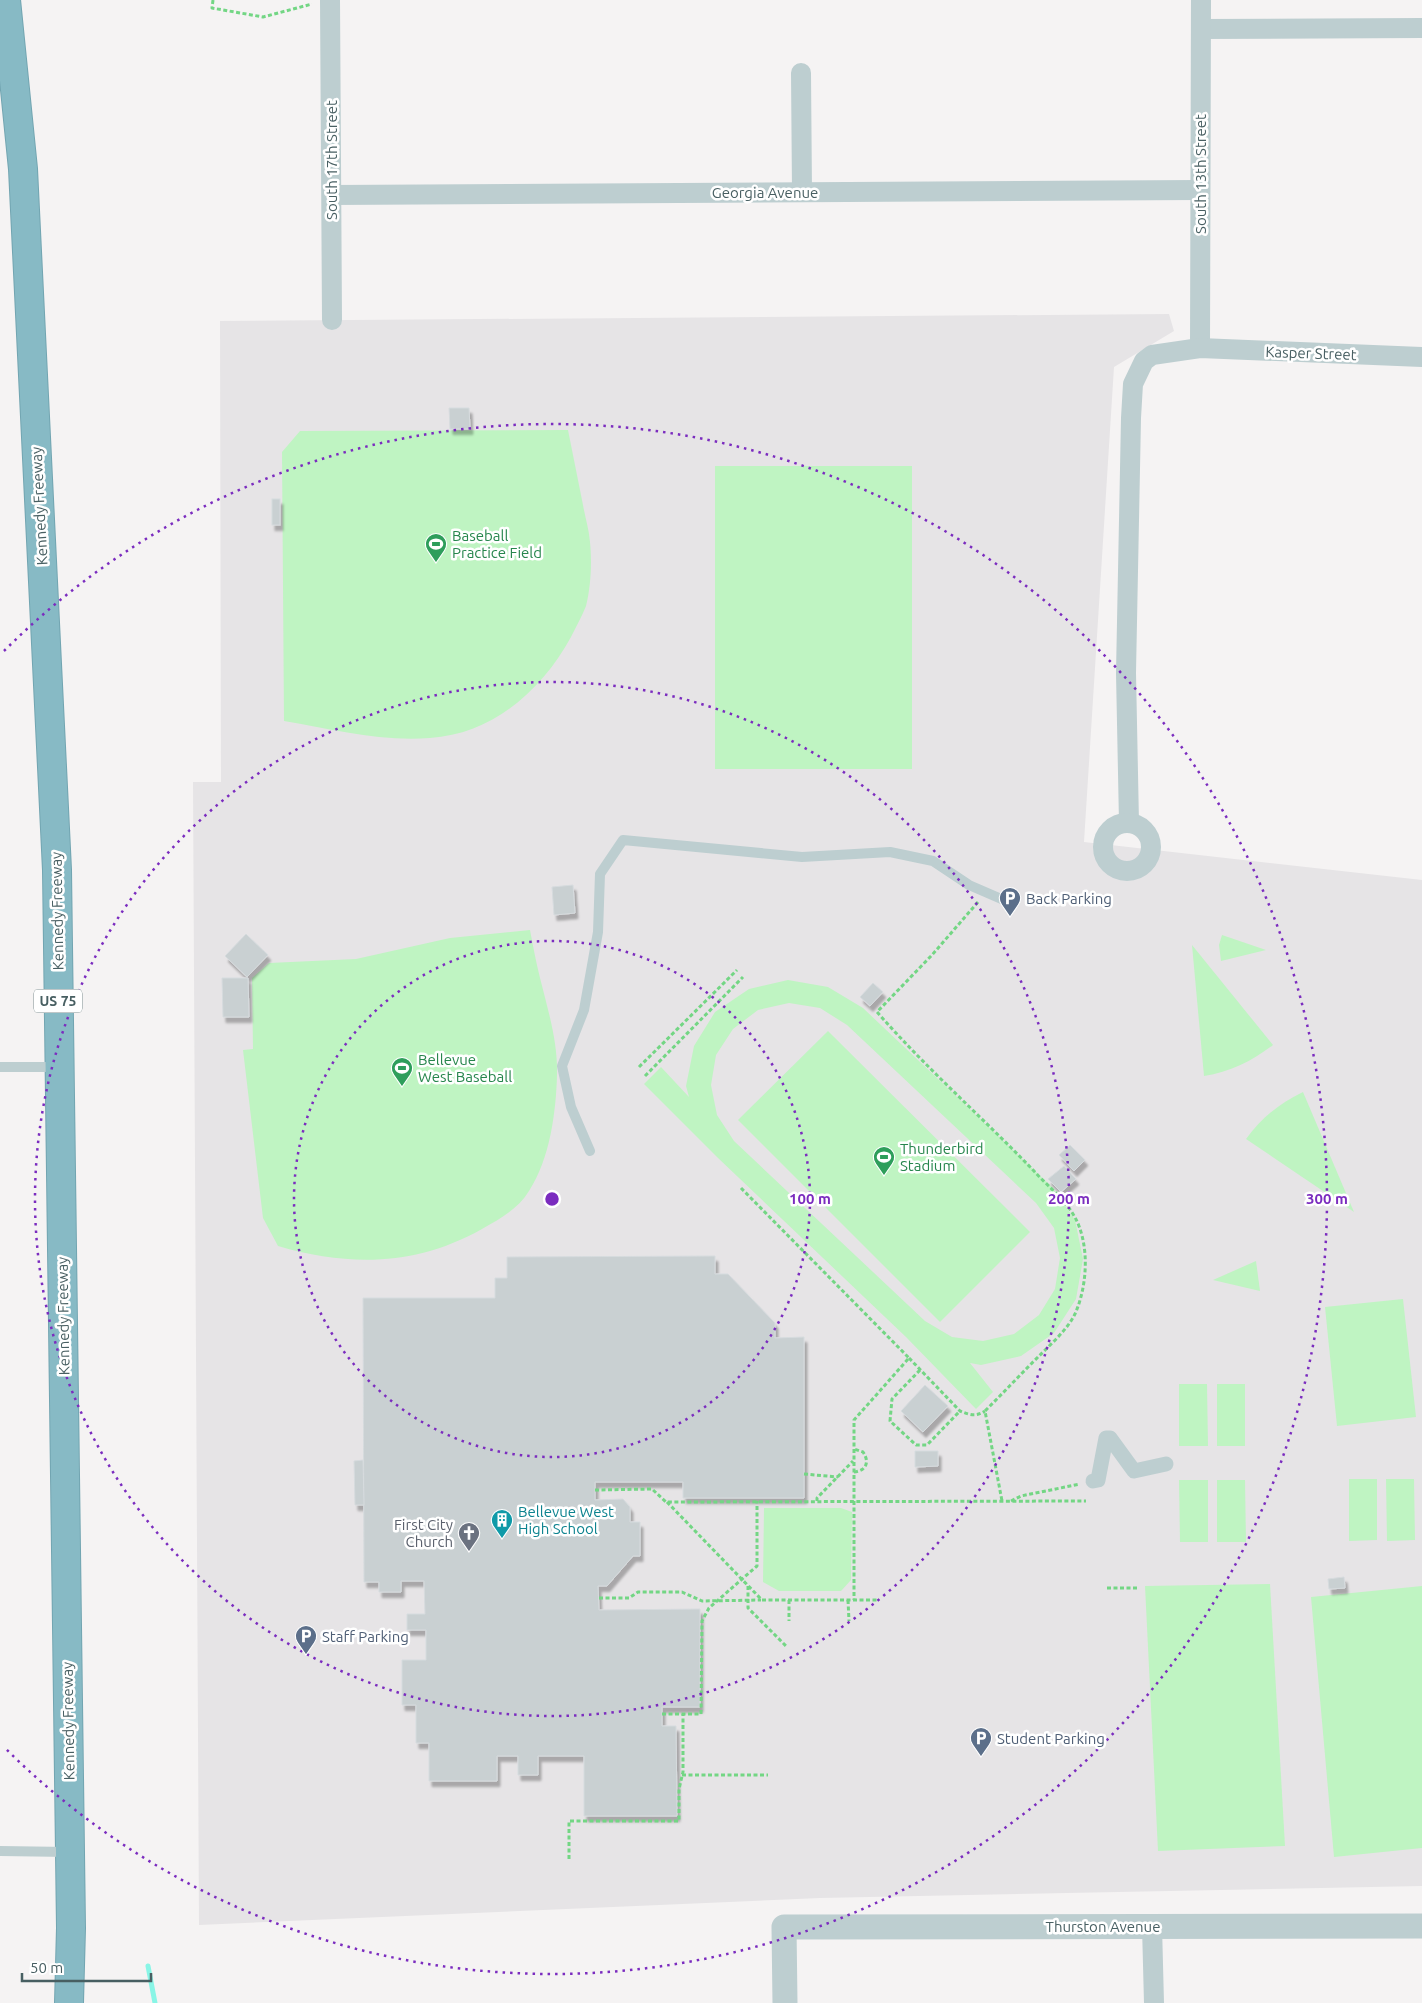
<svg xmlns="http://www.w3.org/2000/svg" width="1422" height="2003" font-family="Ubuntu,sans-serif">
	<style>
		.education { fill: #e6e4e6 }
		.green { fill: #bff4c2; fill-rule: evenodd }
		.lines { fill: none; stroke-linecap: round; stroke-linejoin: round }
		.stream { stroke: #89f5e6; stroke-width: 5 }
		.building { fill: #c9d0d2; stroke: #d6dbde; filter: url(#shadow) }
		.motorway-casing { stroke: #72a5b1; stroke-width: 30 }
		.path { stroke: #73d684; stroke-width: 3; stroke-dasharray: 4 2.5; stroke-linecap: butt }
		.service { stroke: #bdced0; stroke-width: 10 }
		.pedestrian { stroke: #bdced0; stroke-width: 15 }
		.minor { stroke: #bdced0; stroke-width: 20 }
		.tertiary { stroke: #bdced0; stroke-width: 25 }
		.motorway { stroke: #87bac5; stroke-width: 28 }
		.ring { fill: none; stroke: #7b2cbf; stroke-width: 2.5; stroke-dasharray: 2.5 5 }
		.labels { text-anchor: middle; dominant-baseline: central; stroke-width: 5; stroke-linejoin: round; paint-order: stroke }
		.shield { fill: #fff; stroke: #7f8f91; stroke-width: 1 }
		.shield-label { font-size: 14px; font-weight: bold; fill: #485f62 }
		.street-label { font-size: 15px; fill: #485f62; stroke: #fff }
		.leisure-label { font-size: 15px; fill: #27864d; stroke: #fff; text-anchor: start }
		.service-label { font-size: 15px; fill: #4e5e75; stroke: #fff; text-anchor: start }
		.culture-label { font-size: 15px; fill: #0d838f; stroke: #fff; text-anchor: start }
		.worship-label { font-size: 15px; fill: #5b616d; stroke: #fff; text-anchor: end }
		.centre { fill: #7b2cbf; stroke: #fff; stroke-width: 2.5 }
		.ring-label { font-size: 15px; text-anchor: middle; font-weight: bold; fill: #7b2cbf; stroke: #fff; stroke-width: 5; stroke-linejoin: round; paint-order: stroke }
	</style>
	<defs>
		<filter id="shadow"><feDropShadow dx="3" dy="5.5" stdDeviation="1" flood-color="#0004"/></filter>
	</defs>
	<rect width="100%" height="100%" fill="#f5f3f3"/>
	<!-- education -->
	<polygon class="education" points="1169,314 1174,331 1114,367 1084,842 1422,880 1422,1886 820,1898 199,1925 193,782 221,782 220,321"/>
	<!-- green -->
	<g class="green">
		<path d="M568 430C573 455 578 480 583 505 585 517 589 529 590 542 592 561 591 587 586 606 582 616 576 627 571 637 542 690 493 734 430 738 381 742 332 729 284 721L282 452 300 431Z"/>
		<rect x="715" y="466" width="197" height="303"/>
		<path d="M530 930C533 946 536 962 540 978 548 1010 558 1042 557 1075 556 1112 550 1159 529 1191 518 1209 500 1219 482 1229 416 1266 350 1267 278 1246L263 1218 243 1050 253 1049 252 978 269 963 356 959 450 938Z"/>
		<polygon points="1222,935 1266,950 1221,961 1219,945"/>
		<path d="M1192 945 1273 1045C1252 1061 1230 1072 1204 1076Z"/>
		<path d="M788 980 828 987 863 1008 1052 1187 1075 1220 1083 1259 1076 1299 1054 1333 1021 1356 981 1365 970 1363 993 1392 976 1409 906 1337 718 1158 644 1084 661 1067 689 1097 686 1086 694 1046 715 1012 749 989ZM789 1003 820 1008 847 1025 1036 1203 1054 1228 1060 1258 1055 1289 1039 1315 1014 1334 983 1341 952 1337 925 1321 734 1141 717 1115 711 1085 716 1055 733 1029 758 1010Z"/>
		<polygon points="828,1031 1030,1232 940,1322 738,1120"/>
		<path d="M1303 1092 1354 1212 1246 1139C1262 1117 1279 1104 1303 1092Z"/>
		<polygon points="1256,1261 1260,1291 1213,1280"/>
		<polygon points="1403,1299 1416,1417 1337,1426 1325,1307"/>
		<polygon points="1179,1384 1207,1384 1208,1446 1179,1446"/>
		<rect x="1217" y="1384" width="28" height="62"/>
		<polygon points="1349,1479 1377,1479 1377,1540 1349,1541"/>
		<polygon points="1386,1479 1414,1479 1415,1540 1387,1541"/>
		<polygon points="1179,1480 1208,1480 1208,1542 1180,1542"/>
		<polygon points="1217,1480 1245,1480 1246,1542 1217,1542"/>
		<polygon points="764,1508 841,1508 852,1512 851,1580 841,1591 779,1591 763,1582"/>
		<polygon points="1270,1584 1285,1846 1158,1851 1145,1586"/>
		<polygon points="1422,1586 1422,1848 1334,1857 1311,1597"/>
	</g>
	<g class="lines">
		<!-- stream -->
		<polyline class="stream" points="148,1966 155,2003"/>
	</g>
	<!-- building -->
	<g class="building">
		<polygon points="449,408 469,408 470,429 450,429"/>
		<rect x="272" y="499" width="8" height="26"/>
		<polygon points="573,885 575,913 554,915 552,887"/>
		<polygon points="246,934 268,955 247,977 225,956"/>
		<polygon points="222,978 248,978 249,1017 223,1017"/>
		<polygon points="873,983 883,992 870,1006 860,997"/>
		<polygon points="1070,1145 1085,1160 1074,1171 1059,1155"/>
		<polygon points="1064,1166 1076,1179 1061,1192 1048,1179"/>
		<polygon points="715,1256 715,1274 728,1274 775,1323 775,1338 804,1337 804,1498 683,1498 683,1482 595,1482 595,1500 623,1499 630,1507 630,1522 640,1522 640,1556 633,1556 607,1586 598,1586 599,1610 700,1609 700,1707 662,1707 662,1726 676,1726 677,1816 584,1816 584,1756 538,1756 538,1775 518,1775 518,1756 497,1756 497,1781 429,1781 429,1743 416,1743 416,1705 402,1705 402,1660 426,1660 426,1630 407,1630 407,1614 425,1614 424,1581 401,1581 401,1592 379,1592 379,1582 364,1582 363,1298 495,1298 495,1278 507,1278 507,1257"/>
		<polygon points="925,1385 948,1406 923,1432 901,1411"/>
		<polygon points="915,1451 938,1451 938,1466 915,1467"/>
		<polygon points="363,1460 364,1505 355,1505 354,1461"/>
		<polygon points="1344,1577 1345,1588 1329,1589 1328,1579"/>
	</g>
	<g class="lines">
		<!-- motorway casing -->
		<g class="motorway-casing">
			<polyline id="motorway" points="6,0 23,169 57,870 71,1928 69,2003"/>
		</g>
		<!-- path -->
		<g class="path">
			<polyline points="213,0 212,8 263,17 312,4"/>
			<path d="M978 902 932 955 877 1012C926 1068 982 1117 1033 1170 1050 1189 1072 1204 1080 1229 1089 1255 1086 1289 1075 1314 1067 1330 1051 1344 1038 1357 1020 1375 1003 1393 985 1411L1002 1501"/>
			<polyline points="639,1067 737,970"/>
			<polyline points="645,1076 743,977"/>
			<polyline points="741,1188 909,1358 854,1420 854,1600"/>
			<path d="M909 1358 960 1411C970 1415 976 1417 985 1411"/>
			<polyline points="920,1370 892,1399 890,1421 916,1445 927,1445 960,1411"/>
			<path d="M854 1472C866 1471 870 1462 863 1452L854 1449"/>
			<polyline points="804,1474 838,1477"/>
			<polyline points="595,1490 652,1489 666,1502 1086,1501"/>
			<polyline points="817,1501 817,1498 853,1461"/>
			<polyline points="1011,1501 1021,1496 1080,1484"/>
			<polyline points="667,1502 762,1600 877,1600"/>
			<polyline points="748,1586 748,1608 787,1647"/>
			<polyline points="1107,1588 1139,1588"/>
			<polyline points="599,1598 629,1598 638,1592 682,1592 702,1601 761,1600"/>
			<polyline points="789,1600 789,1621"/>
			<polyline points="848,1600 849,1621"/>
			<polyline points="662,1714 701,1714 702,1621 709,1608 757,1566 757,1501"/>
			<polyline points="682,1775 768,1775"/>
			<polyline points="569,1859 569,1821 679,1821 679,1789 683,1772 683,1714"/>
		</g>
		<!-- service -->
		<g class="service">
			<polyline points="0,1067 59,1067"/>
			<polyline points="590,1151 571,1107 562,1066 584,1010 598,932 600,874 623,840 802,857 890,852 933,861 969,885 1006,901"/>
			<polyline points="0,1851 69,1852"/>
		</g>
		<!-- pedestrian -->
		<polyline class="pedestrian" points="1093,1481 1098,1480 1106,1438 1110,1438 1134,1471 1166,1464"/>
		<!-- minor -->
		<g class="minor">
			<polyline points="330,0 332,320"/>
			<polyline points="1201,29 1422,28"/>
			<polyline points="801,73 802,192"/>
			<polyline points="332,195 1199,190"/>
			<polyline points="1200,348 1201,0"/>
			<polyline points="1129,823 1126,673 1131,418 1133,384 1144,361 1152,355 1200,348 1422,357"/>
			<circle cx="1127" cy="847" r="24"/>
			<polyline points="1152,1926 1154,2003"/>
		</g>
		<!-- tertiary -->
		<polyline class="tertiary" points="785,2003 784,1927 1422,1926"/>
		<!-- motorway -->
		<use href="#motorway" class="motorway"/>
	</g>
	<!-- distance rings -->
	<g class="ring">
		<circle cx="552" cy="1199" r="258"/>
		<circle cx="552" cy="1199" r="517"/>
		<path d="M4 651A775 775 0 1 1 4 1747"/>
	</g>
	<!-- icons -->
	<defs>
		<g id="stadium-pin" transform="scale(1.125)"><path d="M0 17L-7.5 6A9.5 9.5 0 1 1 7.5 6Z" fill="#2e9e5b" stroke="#fff"/><path d="M0-5a6.5 5 0 1 0 0 10a6.5 5 0 1 0 0-10ZM-3.5-1.8h7v3.6h-7Z" fill="#fff"/></g>
		<g id="parking-pin" transform="scale(1.125)"><path d="M0 17L-7.5 6A9.5 9.5 0 1 1 7.5 6Z" fill="#5c6f8a" stroke="#fff"/><path d="M-3.5-5.5H1a3.5 3.5 0 0 1 0 7H-1V5.5H-3.5ZM-1-3.4V-.6H.8a1.4 1.4 0 0 0 0-2.8Z" fill="#fff"/></g>
		<g id="building-pin" transform="scale(1.125)"><path d="M0 17L-7.5 6A9.5 9.5 0 1 1 7.5 6Z" fill="#0f9aa8" stroke="#fff"/><path d="M-4-6H4V6H1V3H-1V6H-4ZM-2.5-4.3h1.7v1.8h-1.7ZM.8-4.3h1.7v1.8H.8ZM-2.5-1h1.7V.8h-1.7ZM.8-1h1.7V.8H.8Z" fill="#fff"/></g>
		<g id="church-pin" transform="scale(1.125)"><path d="M0 17L-7.5 6A9.5 9.5 0 1 1 7.5 6Z" fill="#6b7280" stroke="#fff"/><path d="M-1.2-6h2.4v3.5h3.3v2.4h-3.3V6h-2.4V-.1h-3.3v-2.4h3.3Z" fill="#fff"/></g>
	</defs>
	<g fill-rule="evenodd">
		<use href="#stadium-pin" x="436" y="544"/>
		<use href="#parking-pin" x="1010" y="898"/>
		<use href="#stadium-pin" x="402" y="1068"/>
		<use href="#stadium-pin" x="884" y="1157"/>
		<use href="#building-pin" x="502" y="1520"/>
		<use href="#church-pin" x="469" y="1533"/>
		<use href="#parking-pin" x="306" y="1636"/>
		<use href="#parking-pin" x="981" y="1738"/>
	</g>
	<g class="labels">
		<!-- shield labels -->
		<rect class="shield" x="34" y="989.5" width="48" height="23" rx="4"/>
		<g class="shield-label">
			<text x="58" y="1001">US 75</text>
		</g>
		<!-- street labels -->
		<g class="street-label">
			<text transform="translate(331 160) rotate(-90)">South 17th Street</text>
			<text transform="translate(1200 174) rotate(-90)">South 13th Street</text>
			<text x="765" y="192">Georgia Avenue</text>
			<text transform="translate(1311 353) rotate(2)">Kasper Street</text>
			<text transform="translate(39 506) rotate(-93)">Kennedy Freeway</text>
			<text transform="translate(57 911) rotate(-91)">Kennedy Freeway</text>
			<text transform="translate(63 1316) rotate(-91)">Kennedy Freeway</text>
			<text transform="translate(68 1721) rotate(-91)">Kennedy Freeway</text>
			<text x="1103" y="1926">Thurston Avenue</text>
		</g>
		<!-- leisure labels -->
		<g class="leisure-label">
			<text x="452" y="535">Baseball<tspan x="452" dy="17">Practice Field</tspan></text>
			<text x="418" y="1059">Bellevue<tspan x="418" dy="17">West Baseball</tspan></text>
			<text x="900" y="1148">Thunderbird<tspan x="900" dy="17">Stadium</tspan></text>
		</g>
		<!-- service labels -->
		<g class="service-label">
			<text x="1026" y="898">Back Parking</text>
			<text x="322" y="1636">Staff Parking</text>
			<text x="997" y="1738">Student Parking</text>
		</g>
		<!-- culture labels -->
		<g class="culture-label">
			<text x="518" y="1511">Bellevue West<tspan x="518" dy="17">High School</tspan></text>
		</g>
		<!-- worship labels -->
		<g class="worship-label">
			<text x="453" y="1524">First City<tspan x="453" dy="17">Church</tspan></text>
		</g>
	</g>
	<circle cx="552" cy="1199" r="8" class="centre"/>
	<g class="ring-label">
		<text x="810" y="1204">100 m</text>
		<text x="1069" y="1204">200 m</text>
		<text x="1327" y="1204">300 m</text>
	</g>
	<!-- scale -->
	<path d="M22 1973v8h129v-8" fill="none" stroke="#485f62" stroke-width="2.5"/>
	<text x="30" y="1973" font-size="15" fill="#485f62" stroke="#ffffff" stroke-width="4" paint-order="stroke">50 m</text>
</svg>
